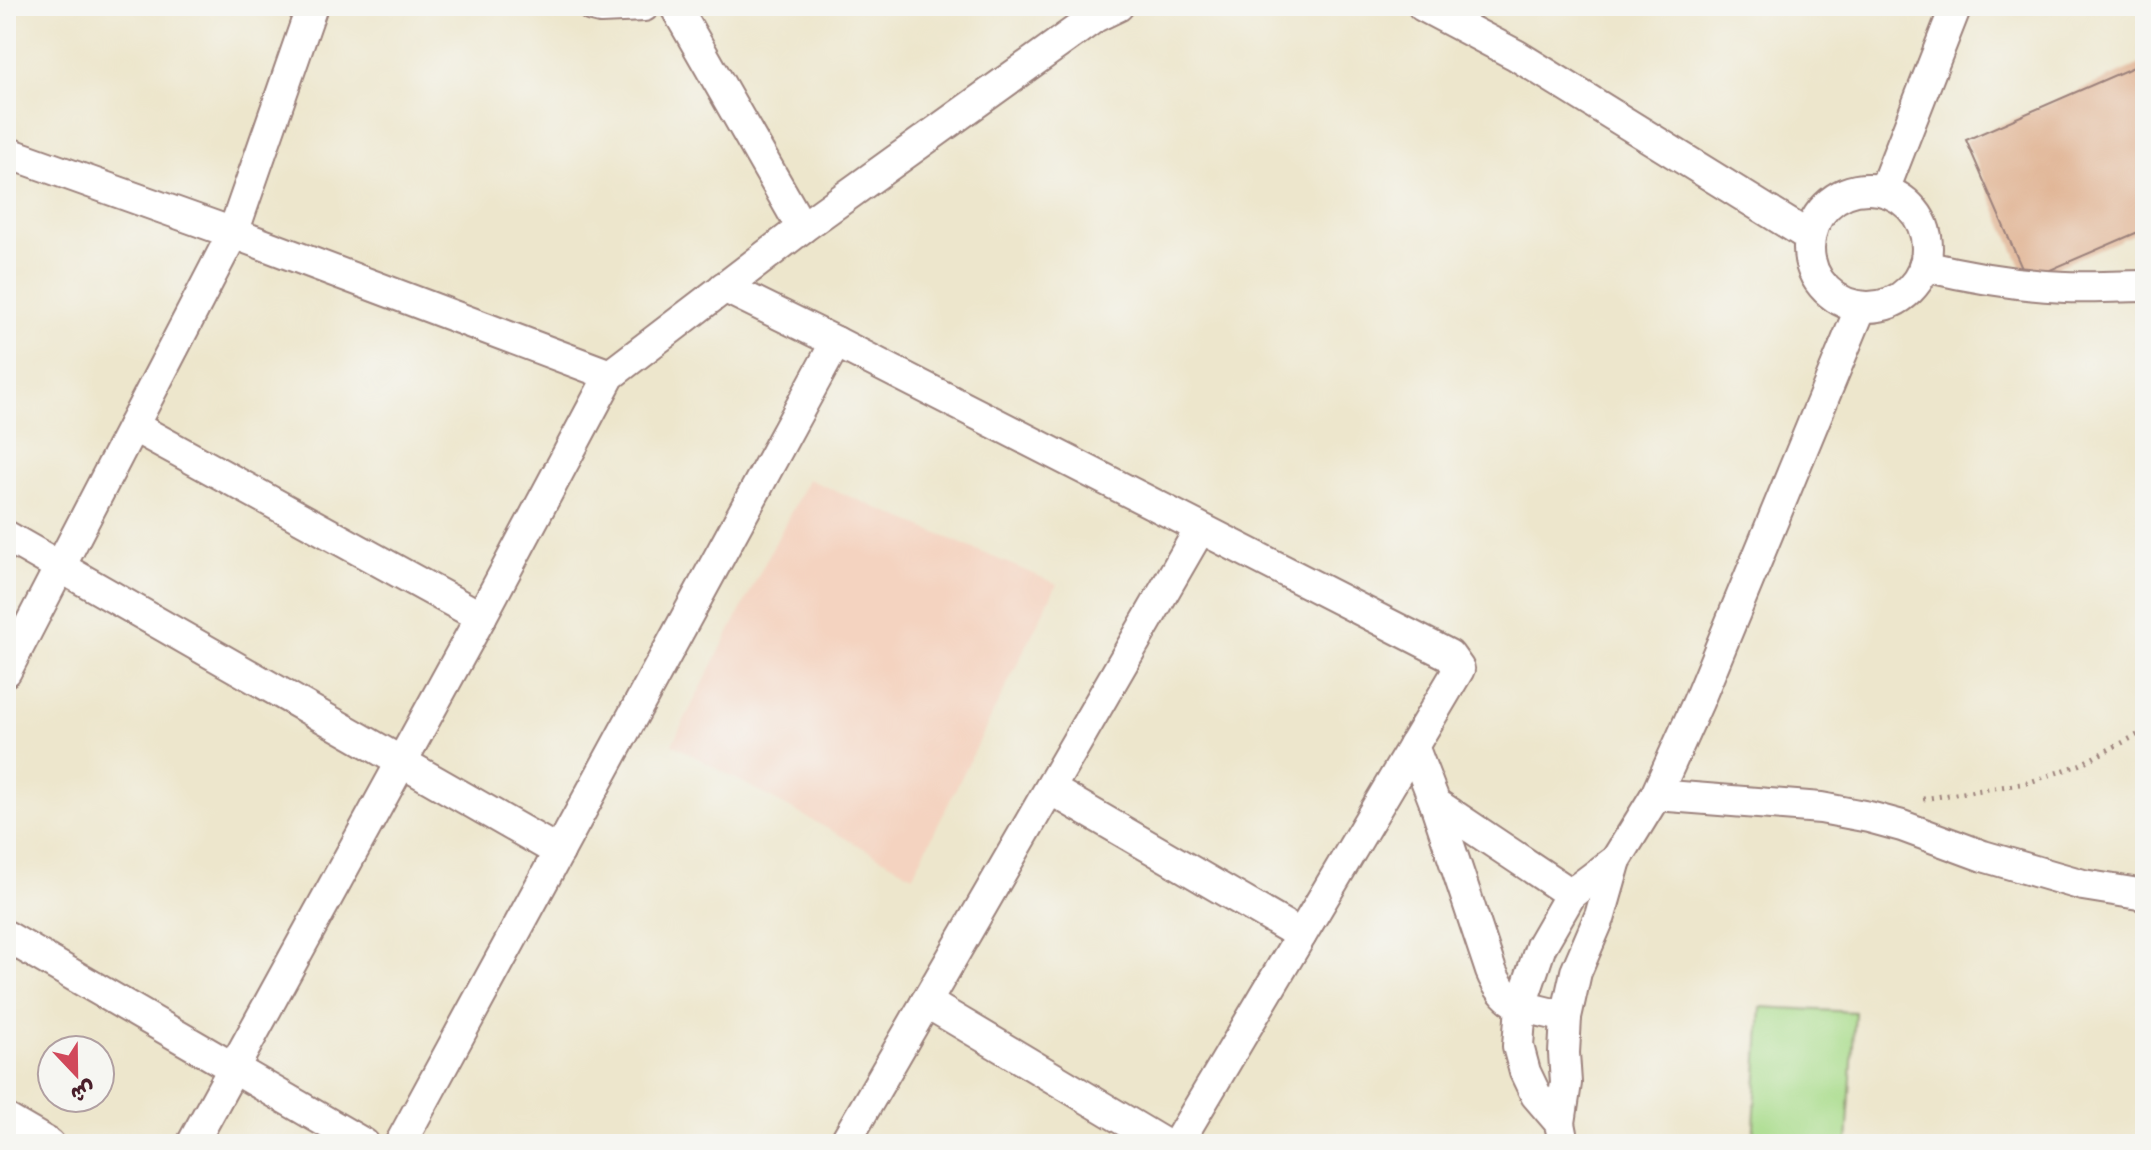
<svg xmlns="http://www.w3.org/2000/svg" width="2151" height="1150" font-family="'Gochi Hand','Playpen Sans Arabic',sans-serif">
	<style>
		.built { fill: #f4d3c0 }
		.grass { fill: #a9dc8b; stroke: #7a7e5b; stroke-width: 2 }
		.building { fill: #e0b292 }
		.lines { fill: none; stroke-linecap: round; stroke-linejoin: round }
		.street-casing { stroke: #9c827c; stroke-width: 34 }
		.path { stroke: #9c827c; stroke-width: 5; stroke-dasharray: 2 6; stroke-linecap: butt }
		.street { stroke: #fff; stroke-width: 30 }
	</style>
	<rect width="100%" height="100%" fill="#f6f6f2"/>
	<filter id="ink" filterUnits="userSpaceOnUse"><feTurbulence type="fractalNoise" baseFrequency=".0125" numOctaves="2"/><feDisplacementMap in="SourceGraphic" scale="16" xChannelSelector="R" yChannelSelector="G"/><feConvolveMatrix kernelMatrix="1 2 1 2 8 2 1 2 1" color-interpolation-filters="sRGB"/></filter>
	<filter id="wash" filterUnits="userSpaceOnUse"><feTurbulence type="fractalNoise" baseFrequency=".006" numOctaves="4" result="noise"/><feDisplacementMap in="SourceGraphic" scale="32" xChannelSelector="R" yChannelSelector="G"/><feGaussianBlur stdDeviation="1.8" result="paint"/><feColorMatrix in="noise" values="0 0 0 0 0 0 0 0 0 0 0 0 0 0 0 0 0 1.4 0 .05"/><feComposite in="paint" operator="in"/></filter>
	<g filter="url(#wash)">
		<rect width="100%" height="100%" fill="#ede6cc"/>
		<!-- built -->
		<polygon class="built" points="808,479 1057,584 913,875 672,744"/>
		<!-- grass -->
		<polygon class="grass" points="1761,1007 1855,1012 1847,1144 1753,1144"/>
		<g id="blocks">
			<!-- building -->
			<polygon class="building" points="2145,62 2145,229 2027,280 1966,140"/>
		</g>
	</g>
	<g filter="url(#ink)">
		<use href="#blocks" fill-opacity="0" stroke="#9c827c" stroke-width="2"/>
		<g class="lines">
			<!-- street casing -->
			<g class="street-casing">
				<g id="street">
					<polyline points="592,6 600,8 644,6"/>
					<polyline points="675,6 802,228"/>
					<polyline points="1423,6 1516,55 1810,237"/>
					<polyline points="6,152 233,233 610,375"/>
					<circle cx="1868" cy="248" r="59"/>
					<polyline points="1884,190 1956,6"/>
					<path d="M1924 266C1970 277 2017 285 2065 287 2091 288 2118 286 2145 286"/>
					<polyline points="724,287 836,342 1449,655 1459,669 1177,1144"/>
					<polyline points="133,426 481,617"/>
					<polyline points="6,536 559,852"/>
					<polyline points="6,671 233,233 312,6"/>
					<path d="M1413 746 1435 803 1491 971C1507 1010 1529 1007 1566 1017"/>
					<polyline points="1050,789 1301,935"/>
					<polyline points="1656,795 1821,808 1869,817 1902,826 1983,856 2083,885 2145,895"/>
					<polyline points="1435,803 1571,894"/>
					<polyline points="6,936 364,1144"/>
					<polyline points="926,1002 1164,1144"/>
					<polyline points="6,1119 49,1144"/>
					<polyline points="1560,1123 1536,1095 1525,1072 1518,1046 1521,1005 1541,946 1571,894 1616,860"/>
					<polyline points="192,1144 481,617 610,375 802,228 1095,17 1118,6"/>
					<polyline points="400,1144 836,342"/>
					<polyline points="844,1144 1200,529"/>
					<polyline points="1564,1144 1560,1123 1566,1083 1564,1053 1566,1017 1576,972 1600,916 1616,860 1656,795 1698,702 1861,307"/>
				</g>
			</g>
			<!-- path -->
			<polyline class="path" points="1923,799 2027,783 2079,765 2145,731"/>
			<!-- street -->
			<use href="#street" class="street"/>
		</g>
	</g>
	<!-- margin -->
	<rect width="2151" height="1150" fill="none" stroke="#f6f6f2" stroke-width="32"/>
	<!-- north arrow -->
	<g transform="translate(76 1074) rotate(158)"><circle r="38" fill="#f6f6f2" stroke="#b1a0a2" stroke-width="2"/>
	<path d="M0-6L14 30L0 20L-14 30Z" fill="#d1495b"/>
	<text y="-12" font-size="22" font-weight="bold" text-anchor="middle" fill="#4a1f2b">ش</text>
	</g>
</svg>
